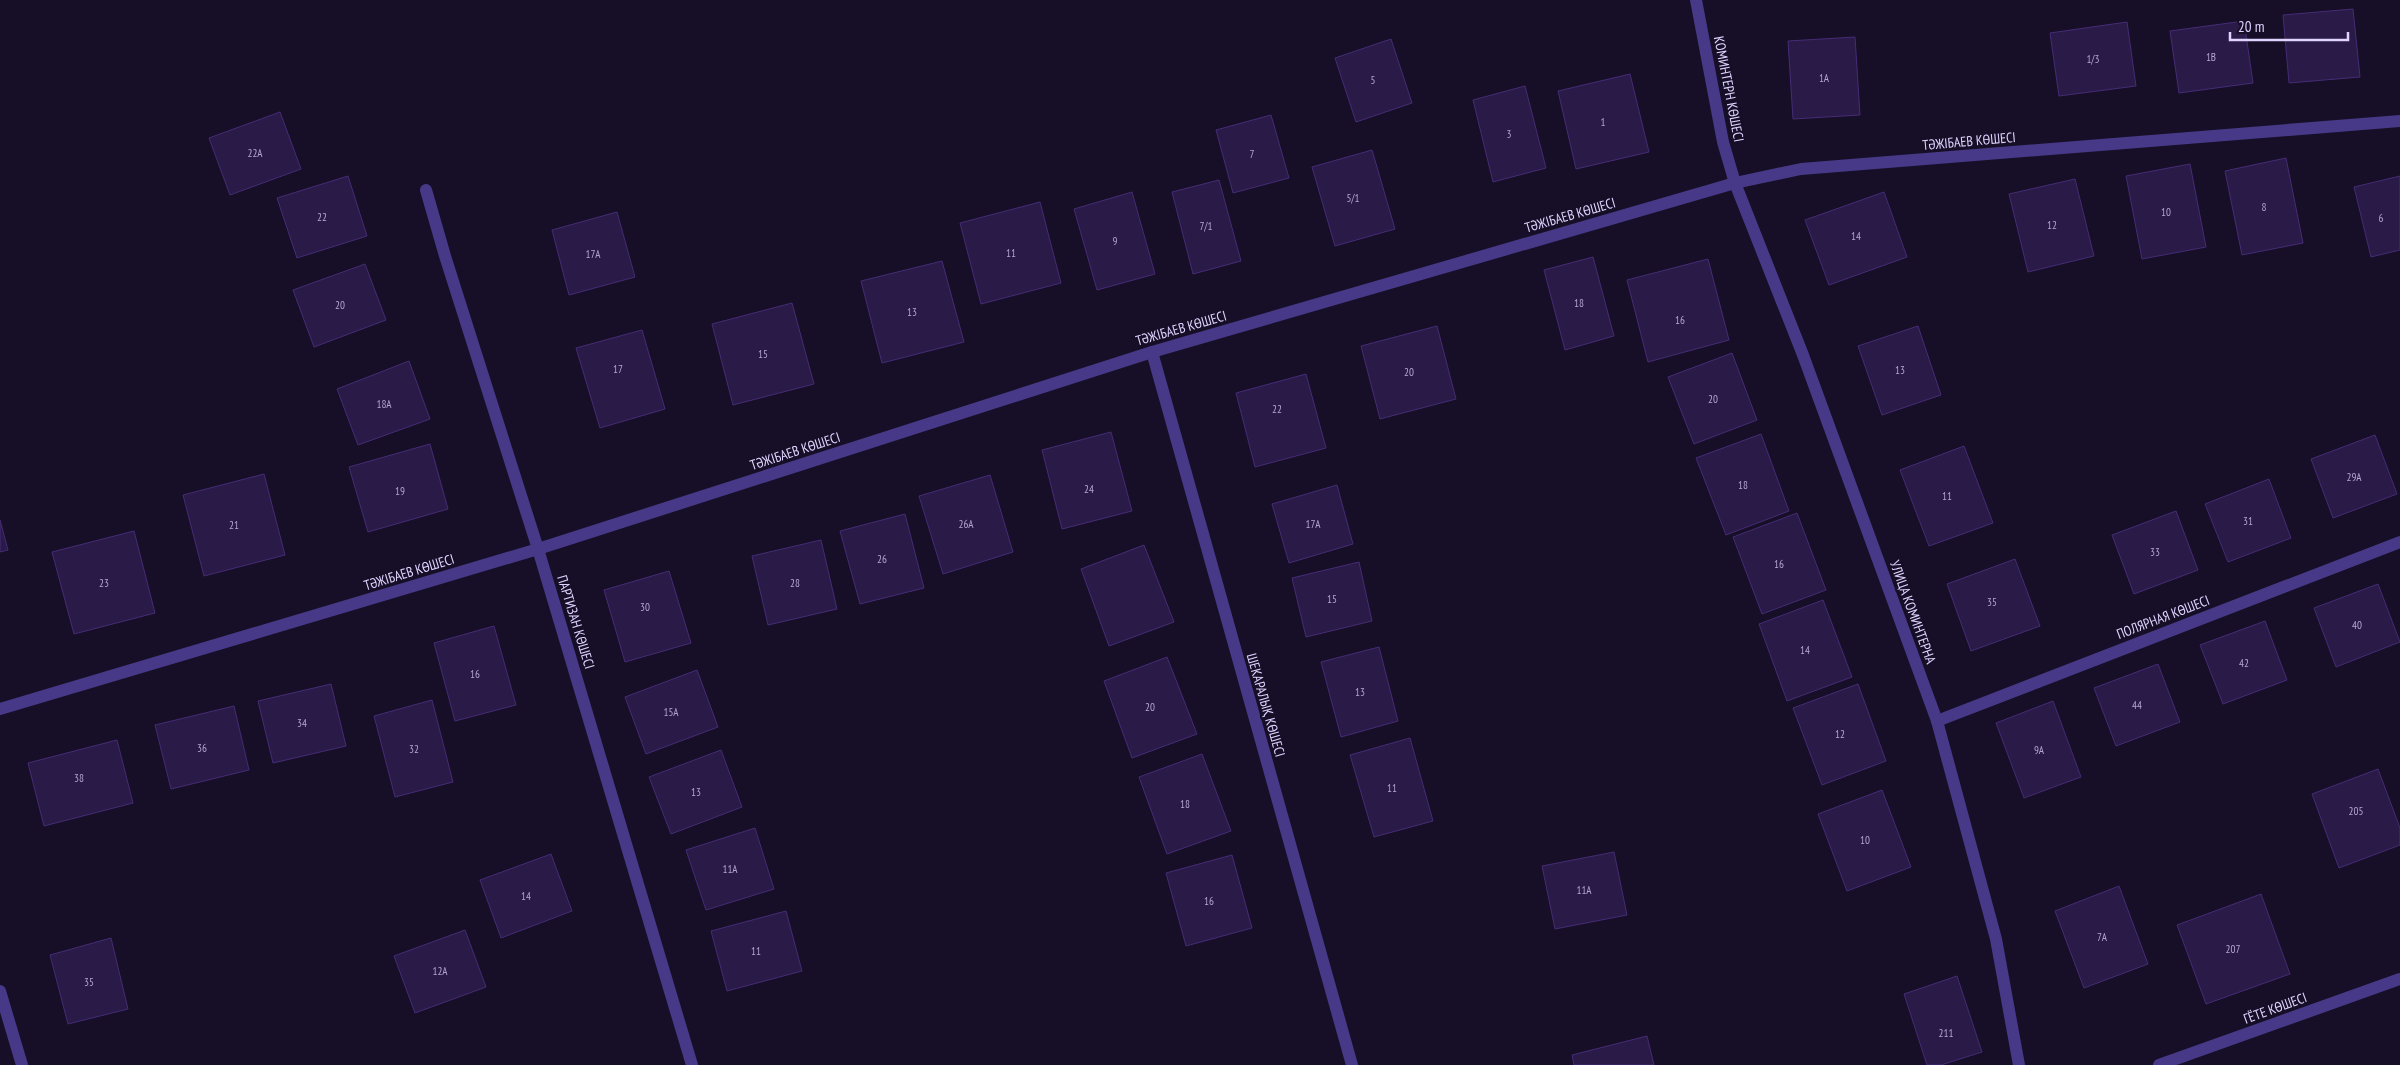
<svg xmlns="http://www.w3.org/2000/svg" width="2400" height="1065" font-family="'PT Sans Narrow',sans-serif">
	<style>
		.building { fill: #2a1a48; stroke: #452c75 }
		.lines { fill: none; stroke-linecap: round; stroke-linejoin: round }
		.minor { stroke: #473987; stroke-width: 12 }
		.labels { text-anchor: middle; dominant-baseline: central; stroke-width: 5; stroke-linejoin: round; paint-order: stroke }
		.number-label { font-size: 11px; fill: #b2a6d1 }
		.street-label { font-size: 14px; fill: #dfd4ff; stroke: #160f27 }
	</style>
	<rect width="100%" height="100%" fill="#160f27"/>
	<!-- building -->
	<g class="building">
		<polygon points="2353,9 2360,77 2289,83 2283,15"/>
		<polygon points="2244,21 2253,83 2179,93 2170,31"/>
		<polygon points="2127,22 2136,86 2059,96 2050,33"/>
		<polygon points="1855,37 1860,115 1793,119 1788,41"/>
		<polygon points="1391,39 1412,103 1356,122 1335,58"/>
		<polygon points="1630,74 1649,152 1576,169 1558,91"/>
		<polygon points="1525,86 1546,168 1493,182 1473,100"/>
		<polygon points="280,112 301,169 230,195 209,138"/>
		<polygon points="1271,115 1289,178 1233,193 1216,130"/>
		<polygon points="1372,150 1395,229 1335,246 1312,167"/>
		<polygon points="2286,158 2303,243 2242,255 2225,171"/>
		<polygon points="2190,164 2206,247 2142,259 2126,176"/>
		<polygon points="348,176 367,236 297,258 277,198"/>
		<polygon points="2400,176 2400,250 2371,257 2354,187"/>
		<polygon points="2075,179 2094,256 2028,272 2009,194"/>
		<polygon points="1219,180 1241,261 1193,274 1172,192"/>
		<polygon points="1132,192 1155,274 1097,290 1074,209"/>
		<polygon points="1884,192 1907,257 1829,285 1805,220"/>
		<polygon points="1040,202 1061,283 981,304 960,223"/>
		<polygon points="617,212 635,277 569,295 552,230"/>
		<polygon points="1593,257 1614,336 1565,350 1544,270"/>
		<polygon points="1708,259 1729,340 1648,362 1627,280"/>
		<polygon points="942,261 964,342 882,363 861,281"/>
		<polygon points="365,264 386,320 314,347 293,290"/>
		<polygon points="792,303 814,384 733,405 712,324"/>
		<polygon points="1437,326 1456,399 1380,419 1361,346"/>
		<polygon points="1918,326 1941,395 1882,415 1858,346"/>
		<polygon points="642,330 665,409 600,428 576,348"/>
		<polygon points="1732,353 1757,420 1694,444 1668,377"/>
		<polygon points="409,361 430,419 358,445 337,389"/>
		<polygon points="1306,374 1326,448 1255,467 1236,393"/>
		<polygon points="1111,432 1132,511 1062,529 1042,450"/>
		<polygon points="1761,434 1789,511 1726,535 1696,458"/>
		<polygon points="2375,435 2397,494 2333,518 2311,459"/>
		<polygon points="430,444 448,509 368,532 349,467"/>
		<polygon points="1964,446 1993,523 1929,546 1900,470"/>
		<polygon points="264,474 285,555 204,576 183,495"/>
		<polygon points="990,475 1013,552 943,574 919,496"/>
		<polygon points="2269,479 2291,538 2228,562 2205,504"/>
		<polygon points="1337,485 1353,544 1289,563 1272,504"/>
		<polygon points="2176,511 2198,570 2134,594 2112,535"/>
		<polygon points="1797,513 1826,590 1762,614 1733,537"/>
		<polygon points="905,514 924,588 860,604 840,531"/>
		<polygon points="0,520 8,550 0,552"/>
		<polygon points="134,531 155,613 74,634 52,552"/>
		<polygon points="821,540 837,609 768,625 752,556"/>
		<polygon points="1144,545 1174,622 1109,646 1081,569"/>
		<polygon points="2015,559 2040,626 1971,651 1947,584"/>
		<polygon points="1359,562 1372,621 1306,637 1292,578"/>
		<polygon points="669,571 691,643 625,662 604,590"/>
		<polygon points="2378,584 2400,642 2336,667 2314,608"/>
		<polygon points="1823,600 1852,677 1787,701 1759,624"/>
		<polygon points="2265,621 2287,680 2223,704 2200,645"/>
		<polygon points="494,626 516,705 455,721 434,643"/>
		<polygon points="1379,647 1398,721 1341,737 1321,662"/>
		<polygon points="1167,657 1197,734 1132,758 1104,681"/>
		<polygon points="2158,664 2180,722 2116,746 2094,688"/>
		<polygon points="697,670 718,727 646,754 625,697"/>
		<polygon points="331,684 346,746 273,763 258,701"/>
		<polygon points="1858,684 1886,761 1822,785 1793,708"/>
		<polygon points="432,700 453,782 395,797 374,716"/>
		<polygon points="2053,701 2081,777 2024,798 1996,723"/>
		<polygon points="234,706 249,770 171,789 155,725"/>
		<polygon points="1410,738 1433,821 1374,837 1350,755"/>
		<polygon points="117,740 133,803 44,826 28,763"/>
		<polygon points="721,750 742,807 671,834 649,777"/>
		<polygon points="1202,754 1231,831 1167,854 1139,777"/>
		<polygon points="2378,769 2400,828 2400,845 2339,868 2312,794"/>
		<polygon points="1882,790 1911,867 1847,891 1818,814"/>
		<polygon points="755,828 774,889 706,910 686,850"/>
		<polygon points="1614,852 1627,915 1555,929 1542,866"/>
		<polygon points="551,854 572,911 501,938 480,880"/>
		<polygon points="1232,855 1252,928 1186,946 1166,873"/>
		<polygon points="2119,886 2148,964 2084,988 2055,911"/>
		<polygon points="2261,894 2290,974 2206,1004 2177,925"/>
		<polygon points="786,911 802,971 727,991 711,931"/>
		<polygon points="465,930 486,987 415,1013 394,956"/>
		<polygon points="111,938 128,1009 68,1024 50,955"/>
		<polygon points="1957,976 1982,1052 1941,1065 1927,1065 1904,994"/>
		<polygon points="1647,1036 1654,1065 1574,1065 1572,1055"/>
	</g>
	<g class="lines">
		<!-- minor -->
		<g class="minor">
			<polyline points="1696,0 1723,142 1735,183 1803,355 1937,721 1996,939 2019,1065"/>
			<polyline points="426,190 445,256 538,549 692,1065"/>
			<polyline points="1152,352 1352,1065"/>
			<polyline points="0,709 538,549 1152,352 1735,183 1801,169 2400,121"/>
			<polyline points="1937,721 2400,542"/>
			<polyline points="0,991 22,1065"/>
			<polyline points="2159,1065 2400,979"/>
		</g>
	</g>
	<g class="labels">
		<!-- number labels -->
		<g class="number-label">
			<text x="2211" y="57">1В</text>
			<text x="2093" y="59">1/3</text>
			<text x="1824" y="78">1А</text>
			<text x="1373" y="80">5</text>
			<text x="1603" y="122">1</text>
			<text x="1509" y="134">3</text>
			<text x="255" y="153">22А</text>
			<text x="1252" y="154">7</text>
			<text x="1353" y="198">5/1</text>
			<text x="2264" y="207">8</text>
			<text x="2166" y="212">10</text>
			<text x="322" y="217">22</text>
			<text x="2381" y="218">6</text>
			<text x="2052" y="225">12</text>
			<text x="1206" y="226">7/1</text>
			<text x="1856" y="236">14</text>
			<text x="1115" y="241">9</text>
			<text x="1011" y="253">11</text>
			<text x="593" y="254">17А</text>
			<text x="1579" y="303">18</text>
			<text x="340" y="305">20</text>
			<text x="912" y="312">13</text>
			<text x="1680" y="320">16</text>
			<text x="763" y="354">15</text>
			<text x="618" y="369">17</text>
			<text x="1900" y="370">13</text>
			<text x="1409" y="372">20</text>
			<text x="1713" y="399">20</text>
			<text x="384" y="404">18А</text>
			<text x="1277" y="409">22</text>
			<text x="2354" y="477">29А</text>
			<text x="1743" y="485">18</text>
			<text x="1089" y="489">24</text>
			<text x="400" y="491">19</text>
			<text x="1947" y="496">11</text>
			<text x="2248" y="521">31</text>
			<text x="966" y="524">26А</text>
			<text x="1313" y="524">17А</text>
			<text x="234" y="525">21</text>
			<text x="2155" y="552">33</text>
			<text x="882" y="559">26</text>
			<text x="1779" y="564">16</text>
			<text x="104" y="583">23</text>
			<text x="795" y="583">28</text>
			<text x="1332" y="599">15</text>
			<text x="1992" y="602">35</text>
			<text x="645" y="607">30</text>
			<text x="2357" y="625">40</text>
			<text x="1805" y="650">14</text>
			<text x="2244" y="663">42</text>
			<text x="475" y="674">16</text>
			<text x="1360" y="692">13</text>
			<text x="2137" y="705">44</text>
			<text x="1150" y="707">20</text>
			<text x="671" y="712">15А</text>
			<text x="302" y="723">34</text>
			<text x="1840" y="734">12</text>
			<text x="202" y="748">36</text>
			<text x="414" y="749">32</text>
			<text x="2039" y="750">9А</text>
			<text x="79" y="778">38</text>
			<text x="1392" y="788">11</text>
			<text x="696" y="792">13</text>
			<text x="1185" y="804">18</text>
			<text x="2356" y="811">205</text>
			<text x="1865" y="840">10</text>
			<text x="730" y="869">11А</text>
			<text x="1584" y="890">11А</text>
			<text x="526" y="896">14</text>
			<text x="1209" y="901">16</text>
			<text x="2102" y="937">7А</text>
			<text x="2233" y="949">207</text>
			<text x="756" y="951">11</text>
			<text x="440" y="971">12А</text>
			<text x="89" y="982">35</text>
			<text x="1946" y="1033">211</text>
		</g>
		<!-- street labels -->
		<g class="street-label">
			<text transform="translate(1729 89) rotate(79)">КОМИНТЕРН КӨШЕСІ</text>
			<text transform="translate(1969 141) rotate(-5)">ТӘЖІБАЕВ КӨШЕСІ</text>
			<text transform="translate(1570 215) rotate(-16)">ТӘЖІБАЕВ КӨШЕСІ</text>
			<text transform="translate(1181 328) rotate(-16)">ТӘЖІБАЕВ КӨШЕСІ</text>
			<text transform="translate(795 451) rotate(-18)">ТӘЖІБАЕВ КӨШЕСІ</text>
			<text transform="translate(409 572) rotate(-17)">ТӘЖІБАЕВ КӨШЕСІ</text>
			<text transform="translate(1913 612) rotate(70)">УЛИЦА КОМИНТЕРНА</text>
			<text transform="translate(2163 617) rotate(-21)">ПОЛЯРНАЯ КӨШЕСІ</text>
			<text transform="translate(576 622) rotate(73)">ПАРТИЗАН КӨШЕСІ</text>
			<text transform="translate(1266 705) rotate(74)">ШЕКАРАЛЫҚ КӨШЕСІ</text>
			<text transform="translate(2275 1008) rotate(-20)">ГЁТЕ КӨШЕСІ</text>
		</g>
	</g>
	<!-- scale -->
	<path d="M2230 32v8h118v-8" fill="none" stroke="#dfd4ff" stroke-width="2.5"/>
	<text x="2238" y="32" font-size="15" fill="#dfd4ff" stroke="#160f27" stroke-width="4" paint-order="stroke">20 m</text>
</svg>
